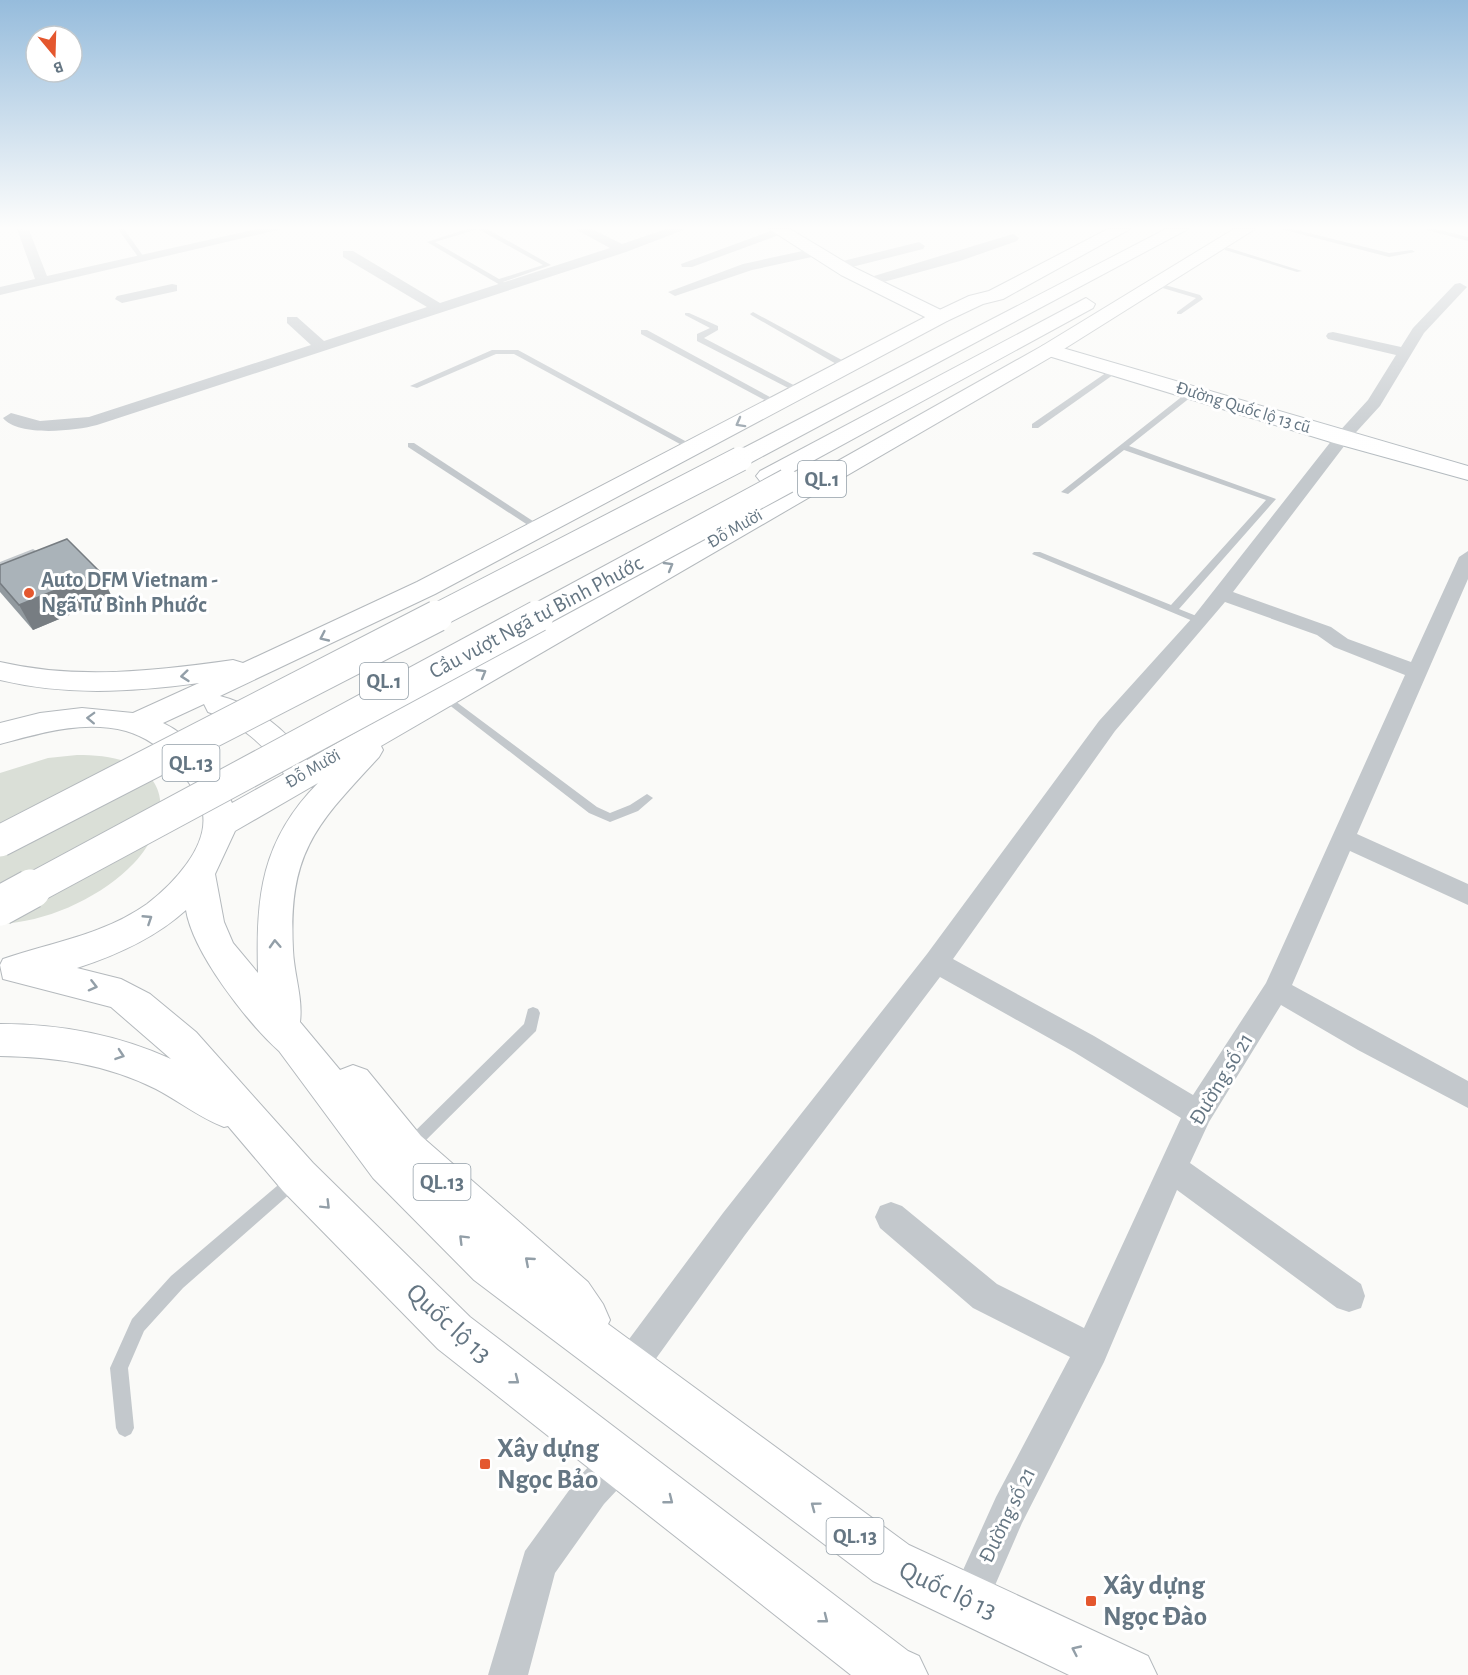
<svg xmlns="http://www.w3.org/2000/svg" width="1468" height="1675" font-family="'Alegreya Sans',sans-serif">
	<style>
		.green { fill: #dadfd7 }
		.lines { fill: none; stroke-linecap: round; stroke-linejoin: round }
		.secondary-casing { stroke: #b3babf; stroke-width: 2 }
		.highway-casing { stroke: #b4b9bd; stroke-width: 2 }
		.lane { fill: #c3c8cc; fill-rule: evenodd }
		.street { fill: #c3c8cc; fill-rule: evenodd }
		.secondary { fill: #fff; fill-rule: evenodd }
		.highway { fill: #fff; fill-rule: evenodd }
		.highway-bridge-far2-casing { stroke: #b4b9bd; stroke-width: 26; stroke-linecap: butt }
		.highway-bridge-far1-casing { stroke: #b4b9bd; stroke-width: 33; stroke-linecap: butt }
		.highway-bridge-casing { stroke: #b4b9bd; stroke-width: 41; stroke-linecap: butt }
		.highway-bridge-far2 { stroke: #fff; stroke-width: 24 }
		.highway-bridge-far1 { stroke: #fff; stroke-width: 31 }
		.highway-bridge { stroke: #fff; stroke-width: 39 }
		.wall { fill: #929a9f }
		.shaded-wall { fill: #777d82 }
		.building { fill: #aab3b9; stroke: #777d82; stroke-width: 1.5 }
		.oneway { stroke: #939fa8 }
		.poi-dot { fill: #e4572e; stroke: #fff; stroke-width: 2 }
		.labels { text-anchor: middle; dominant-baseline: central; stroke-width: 6; stroke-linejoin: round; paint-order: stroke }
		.far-street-label { font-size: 18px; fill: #657683; stroke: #fff }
		.shield { fill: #fff; stroke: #939fa8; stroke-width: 1.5 }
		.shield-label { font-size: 21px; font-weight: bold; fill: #657683 }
		.poi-label { font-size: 22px; font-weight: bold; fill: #657683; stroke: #fff; text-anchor: start }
		.street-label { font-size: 22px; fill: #657683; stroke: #fff }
		.near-street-label { font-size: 27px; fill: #657683; stroke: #fff }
		.near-poi-label { font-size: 27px; font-weight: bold; fill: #657683; stroke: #fff; text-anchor: start }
	</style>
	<rect width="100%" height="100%" fill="#fafaf8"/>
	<!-- green -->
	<path class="green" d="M77 755C94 755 111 756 127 762 181 783 161 839 128 869 95 900 45 922 0 924V773L48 758Z"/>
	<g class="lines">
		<!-- secondary casing -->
		<g class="secondary-casing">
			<g id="secondary">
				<polygon points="769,229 790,229 853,267 947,313 950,317 947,321 933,321 841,275"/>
				<polygon points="1049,344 1468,466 1468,480 1334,443 1042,354 1039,350 1042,346"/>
			</g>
		</g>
		<!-- highway casing -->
		<g class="highway-casing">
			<g id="highway">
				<path d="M1108 229H1130L1003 299 983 304 947 321 435 594 220 696C255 705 287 730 307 760L1042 346 1234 229H1255L1056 354 381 746 383 750 379 757C316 825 288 852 293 950 294 975 303 997 300 1022L340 1070 353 1065 367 1070 421 1136 588 1282 603 1304 610 1320 608 1324 909 1545 1148 1656 1157 1675H1069L873 1581 474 1280 373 1178 279 1051C247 1022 193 953 186 910 155 938 117 955 77 968L121 979 150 994 196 1032 313 1163 470 1317 908 1651 919 1656 928 1675H851L438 1349 283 1191 228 1126 224 1127C200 1118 179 1101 156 1089 106 1064 55 1057 0 1056V1024C60 1024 116 1034 171 1059L111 1007 3 979 0 965 3 959C53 942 103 935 147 904 172 885 208 848 203 814 201 799 191 786 183 774 168 753 150 738 126 731 83 720 41 733 0 744V723L40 713 82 708 133 713 199 683C131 692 67 696 0 680V662C78 680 154 671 233 660L243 663 417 582 933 313 969 296 989 291ZM204 704 208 712C237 721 268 747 284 774L232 803C218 771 195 738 163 723ZM318 783C261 841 256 896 258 973L233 943 224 922 215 874 235 831Z"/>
				<polygon points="1166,229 1188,229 748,464 732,464 728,459 732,454"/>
				<polygon points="1086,298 1095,304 1093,308 776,481 760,481 756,476 760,471"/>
			</g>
		</g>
		<!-- lane -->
		<g class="lane">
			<polygon points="118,229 124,229 146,260 145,261 141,261"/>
			<polygon points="467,229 478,229 435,242 499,279 543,265 478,229 487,229 551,265 503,282 510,287 507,289 427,242"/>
			<polygon points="1281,229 1293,229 1389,253 1412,250 1415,252 1389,257"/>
			<polygon points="1423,229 1436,229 1468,237 1468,241"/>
			<polygon points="1225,248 1229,248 1302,271 1297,272 1225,250"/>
			<polygon points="1158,283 1200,295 1203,299 1181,314 1177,314 1177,312 1196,298 1156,286 1156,284"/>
			<polygon points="753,312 851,365 852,367 845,369 751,315 750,314"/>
			<polygon points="685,313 689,313 718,326 718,330 704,338 805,391 798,393 697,341 697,334 710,328 685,315"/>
			<polygon points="641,330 647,330 781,403 774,405 641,334"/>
			<polygon points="492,350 518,350 698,448 691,450 514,354 496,354 417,388 410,386"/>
			<polygon points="1113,368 1120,370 1038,428 1032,428 1032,424"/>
			<polygon points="1189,391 1196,393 1129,446 1276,499 1179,609 1204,619 1205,621 1200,624 1032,554 1034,552 1040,552 1171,605 1266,500 1124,450 1068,494 1061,492"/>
			<polygon points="408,443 414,443 545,529 540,532 537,531 408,447"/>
			<polygon points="33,549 38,552 36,554 0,568 0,562"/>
			<polygon points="443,692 597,807 610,813 630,805 647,794 653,798 638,811 610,822 589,813 439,697 438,695"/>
			<polygon points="533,1007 538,1009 540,1013 536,1031 415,1151 410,1153 405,1151 403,1146 405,1141 524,1024 528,1009"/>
			<polygon points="295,1173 300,1175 303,1180 300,1185 183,1288 144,1331 128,1368 134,1428 131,1434 125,1437 119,1434 116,1428 110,1368 132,1319 171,1276 290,1175"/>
		</g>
		<!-- street -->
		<g class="street">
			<polygon points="17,229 29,230 47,276 257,229 282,229 0,295 0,287 35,279"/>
			<path d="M575 229H592L622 244 666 229H686L626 252 97 425C75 431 18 437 3 418L11 413 40 421 89 417 311 345 287 323V317H297L324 341 427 307 343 257V251H353L440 303 610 248Z"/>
			<polygon points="776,229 787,232 692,267 682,267 681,264"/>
			<polygon points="1013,234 1019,238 1017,241 960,261 869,286 862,282 864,279"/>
			<polygon points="919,242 925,246 923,249 840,270 833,266 835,263"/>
			<polygon points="816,248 821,249 821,255 752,270 675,296 668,292 743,264"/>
			<path d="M1460 283 1467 287 1424 333 1380 406 1348 441 1233 592 1331 627 1348 639 1411 662 1459 557 1468 551V579L1357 834 1468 884V905L1350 851 1292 985 1468 1081V1108L1358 1050 1281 1005 1209 1122 1190 1163 1361 1284 1365 1296 1361 1308 1349 1312 1337 1308 1177 1190 1104 1362 1022 1523 983 1613 969 1618 955 1613 950 1599 996 1497 1070 1357 973 1308 880 1228 875 1217 880 1206 891 1202 902 1206 997 1284 1084 1328 1181 1118 1074 1052 940 977 745 1235 642 1378 630 1383 618 1378 613 1366 618 1354 723 1213 927 954 1099 721 1193 617 1336 435 1368 400 1396 355 1328 339 1326 336 1328 333 1333 332 1401 347 1413 328 1455 284ZM1225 602 1317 635 1334 647 1405 675 1266 983 1193 1095 1094 1036 953 959 1115 731Z"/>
			<polygon points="172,284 177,285 177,291 122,303 115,299 117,296"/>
			<polygon points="619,1443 632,1448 637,1461 632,1474 604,1504 555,1573 528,1675 488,1675 525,1551 578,1478 606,1448"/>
		</g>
		<!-- secondary -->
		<use href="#secondary" class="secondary"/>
		<!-- highway -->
		<use href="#highway" class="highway"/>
		<!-- highway-bridge-far2 casing -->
		<g class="highway-bridge-far2-casing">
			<g id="highway-bridge-far2">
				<polyline points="434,617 740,459"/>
				<polyline points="535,617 787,481"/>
			</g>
		</g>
		<!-- highway-bridge-far1 casing -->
		<g class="highway-bridge-far1-casing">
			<g id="highway-bridge-far1">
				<polyline points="0,841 437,616"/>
				<polyline points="28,891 538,616"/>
			</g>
		</g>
		<!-- highway-bridge casing -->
		<g class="highway-bridge-casing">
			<polyline id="highway-bridge" points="0,906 31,889"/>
		</g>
		<!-- highway-bridge-far2 -->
		<use href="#highway-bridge-far2" class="highway-bridge-far2"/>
		<!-- highway-bridge-far1 -->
		<use href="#highway-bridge-far1" class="highway-bridge-far1"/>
		<!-- highway-bridge -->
		<use href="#highway-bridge" class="highway-bridge"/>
	</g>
	<!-- wall -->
	<polygon class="wall" points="0,565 112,597 33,630 0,592"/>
	<!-- shaded-wall -->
	<polygon class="shaded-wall" points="100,572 112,597 33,630 19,605"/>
	<!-- building -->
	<polygon class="building" points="67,539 100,572 19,605 0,583 0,565"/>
	<!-- one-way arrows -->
	<defs><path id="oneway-chevron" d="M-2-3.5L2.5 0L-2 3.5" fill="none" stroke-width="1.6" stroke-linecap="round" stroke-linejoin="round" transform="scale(1.5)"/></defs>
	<g class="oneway">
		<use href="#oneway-chevron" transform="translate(740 423) rotate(151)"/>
		<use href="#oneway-chevron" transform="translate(669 566) rotate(-30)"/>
		<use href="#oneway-chevron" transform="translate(324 637) rotate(155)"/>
		<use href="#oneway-chevron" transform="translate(482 673) rotate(-30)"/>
		<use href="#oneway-chevron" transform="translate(185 676) rotate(174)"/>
		<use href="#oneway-chevron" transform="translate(91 718) rotate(-178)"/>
		<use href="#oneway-chevron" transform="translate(148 919) rotate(-33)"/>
		<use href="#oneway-chevron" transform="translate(275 944) rotate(-93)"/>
		<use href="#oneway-chevron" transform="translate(93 986) rotate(14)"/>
		<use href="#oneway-chevron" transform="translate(120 1055) rotate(19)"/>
		<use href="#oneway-chevron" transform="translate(326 1205) rotate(45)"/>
		<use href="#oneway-chevron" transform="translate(463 1239) rotate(-135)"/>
		<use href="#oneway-chevron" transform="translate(529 1261) rotate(-139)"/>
		<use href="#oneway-chevron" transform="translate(515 1380) rotate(38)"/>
		<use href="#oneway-chevron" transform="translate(669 1500) rotate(38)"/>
		<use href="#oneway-chevron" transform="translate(815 1506) rotate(-143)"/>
		<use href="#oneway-chevron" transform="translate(824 1619) rotate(38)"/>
		<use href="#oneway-chevron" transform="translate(1076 1650) rotate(-155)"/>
	</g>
	<!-- sky -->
	<linearGradient id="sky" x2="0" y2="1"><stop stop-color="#96bcdc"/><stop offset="0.49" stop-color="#fdfdfc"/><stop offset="1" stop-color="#fdfdfc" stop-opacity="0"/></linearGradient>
	<rect width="1468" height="464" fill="url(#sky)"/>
	<!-- markers -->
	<g class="poi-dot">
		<circle cx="29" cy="593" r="6"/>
		<rect x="479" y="1458" width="12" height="12" rx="3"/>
		<rect x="1085" y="1595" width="12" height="12" rx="3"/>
	</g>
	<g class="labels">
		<!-- far-street labels -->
		<g class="far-street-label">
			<text transform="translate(1243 408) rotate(17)">Đường Quốc lộ 13 cũ</text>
			<text transform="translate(735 529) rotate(-30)">Đỗ Mười</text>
			<text transform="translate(313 769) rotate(-30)">Đỗ Mười</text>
		</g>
		<!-- shield labels -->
		<g class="shield">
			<rect x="798" y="461" width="48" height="36" rx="4.5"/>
			<rect x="360" y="663" width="48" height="36" rx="4.5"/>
			<rect x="162.5" y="745" width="57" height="36" rx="4.5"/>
			<rect x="413.5" y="1164" width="57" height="36" rx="4.5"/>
			<rect x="826.5" y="1518" width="57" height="36" rx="4.5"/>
		</g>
		<g class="shield-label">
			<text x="822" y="479">QL.1</text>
			<text x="384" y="681">QL.1</text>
			<text x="191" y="763">QL.13</text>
			<text x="442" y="1182">QL.13</text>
			<text x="855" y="1536">QL.13</text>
		</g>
		<!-- poi labels -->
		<g class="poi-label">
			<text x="41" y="580">Auto DFM Vietnam -<tspan x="41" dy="25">Ngã Tư Bình Phước</tspan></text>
		</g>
		<!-- street labels -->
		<g class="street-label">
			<text transform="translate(536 617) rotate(-28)">Cầu vượt Ngã tư Bình Phước</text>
			<text transform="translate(1221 1079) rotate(-59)">Đường số 21</text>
			<text transform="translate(1007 1515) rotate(-64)">Đường số 21</text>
		</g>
		<!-- near-street labels -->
		<g class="near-street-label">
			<text transform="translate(449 1323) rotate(42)">Quốc lộ 13</text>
			<text transform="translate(948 1590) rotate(25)">Quốc lộ 13</text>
		</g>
		<!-- near-poi labels -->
		<g class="near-poi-label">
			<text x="497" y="1448">Xây dựng<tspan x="497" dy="31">Ngọc Bảo</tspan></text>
			<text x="1103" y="1585">Xây dựng<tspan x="1103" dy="31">Ngọc Đào</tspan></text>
		</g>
	</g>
	<!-- north arrow -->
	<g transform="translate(54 54) rotate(161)"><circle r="28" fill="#ffffff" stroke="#c1c8cd" stroke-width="1.5"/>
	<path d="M0-4.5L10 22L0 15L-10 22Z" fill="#e4572e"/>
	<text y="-9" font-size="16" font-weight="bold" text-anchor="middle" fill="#657683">B</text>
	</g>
</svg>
